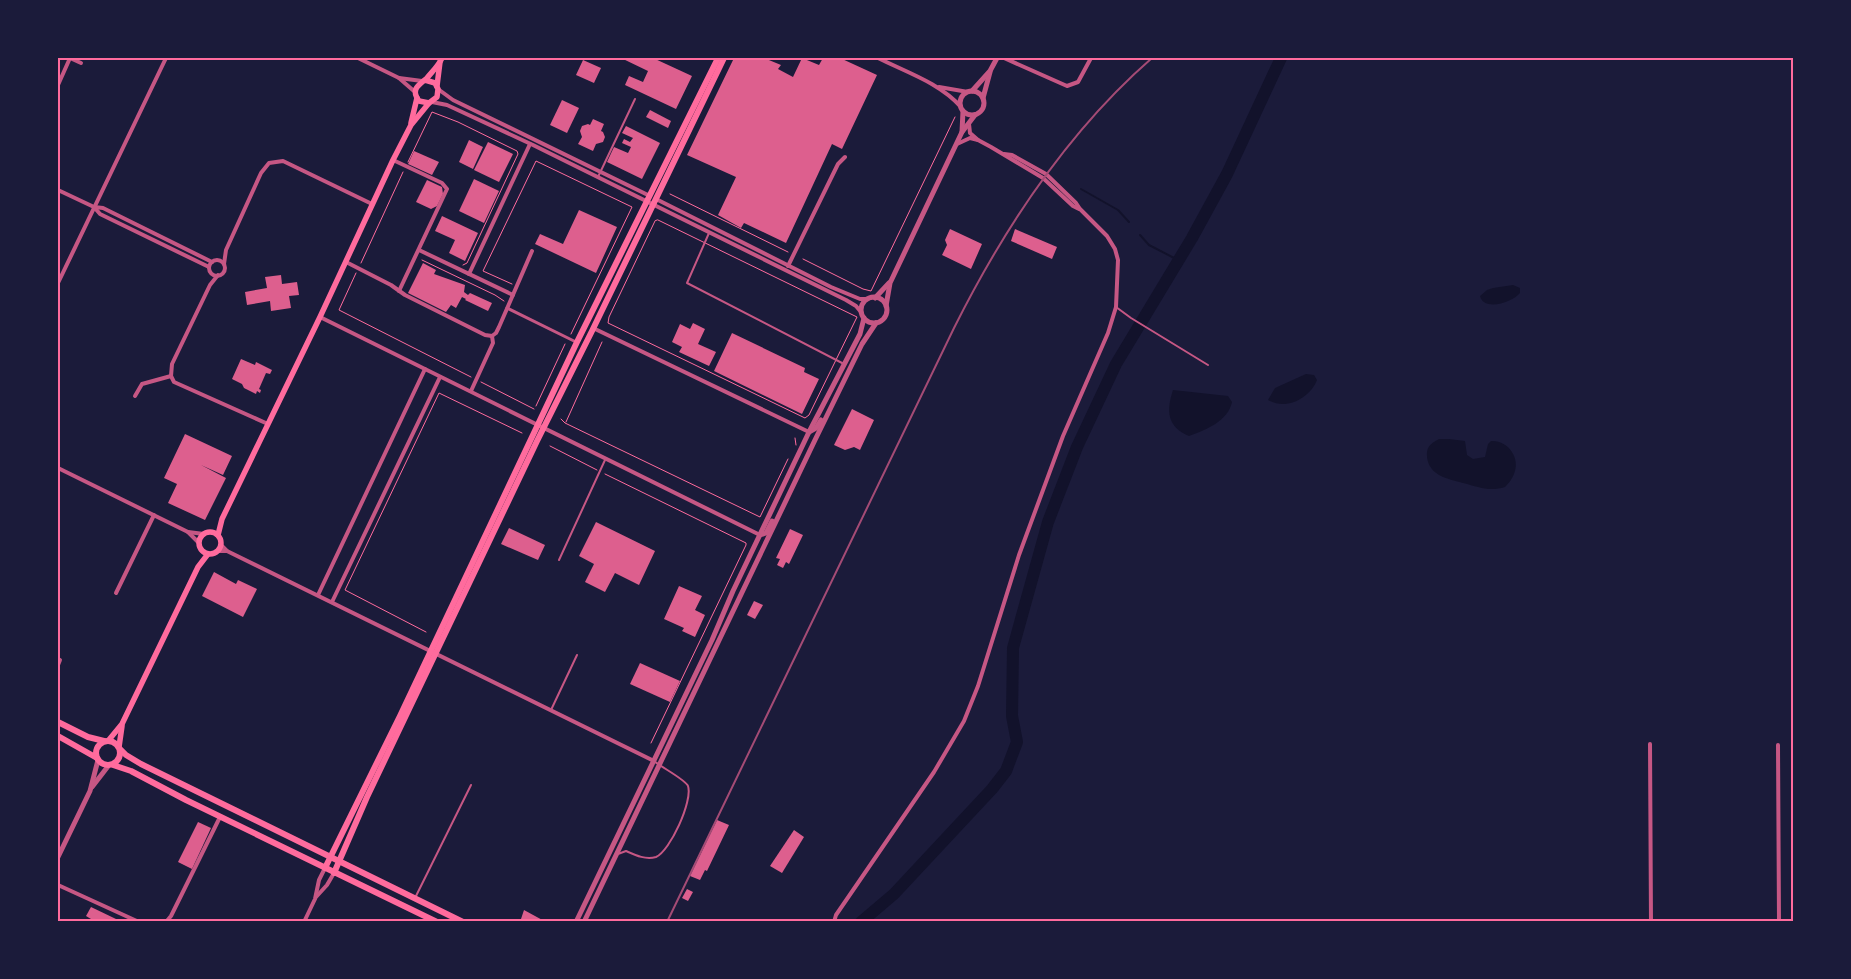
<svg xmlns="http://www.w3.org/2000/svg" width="1851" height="979" font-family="'Space Grotesk',sans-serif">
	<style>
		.water { fill: #12122b }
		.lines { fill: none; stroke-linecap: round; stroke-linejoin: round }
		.stream { stroke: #12122b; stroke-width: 2 }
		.river { stroke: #12122b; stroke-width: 12 }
		.building { fill: #dd5f8e }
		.path { stroke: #ff6b9d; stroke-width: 1 }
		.service { stroke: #c65784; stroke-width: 2 }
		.pedestrian { stroke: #c65784; stroke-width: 3 }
		.minor { stroke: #c65784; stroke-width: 4 }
		.tertiary { stroke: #c65784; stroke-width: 5 }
		.secondary { stroke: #ff6b9d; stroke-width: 5.5 }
		.primary { stroke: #ff6b9d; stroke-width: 6 }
		.rail { stroke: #a44b75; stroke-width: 2 }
		.neatline { fill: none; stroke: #ff6b9d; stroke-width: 2 }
	</style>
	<rect width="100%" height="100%" fill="#1b1b3a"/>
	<!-- water -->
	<g class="water">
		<path d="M1513 285 1520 288V293C1513 302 1484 312 1480 296L1487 290 1493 288Z"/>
		<path d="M1306 374 1314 375 1317 380C1310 398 1286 411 1268 400L1275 388Z"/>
		<path d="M1173 390 1228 396 1232 402C1228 421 1206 430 1189 436 1167 427 1166 411 1173 390Z"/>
		<path d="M1439 439H1449L1465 441 1467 455 1473 459 1485 457 1488 444 1491 441C1508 440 1521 458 1514 474 1512 479 1509 483 1505 487 1489 492 1479 487 1463 483 1449 479 1429 476 1427 457 1426 447 1430 444 1439 439Z"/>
	</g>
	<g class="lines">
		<!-- stream -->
		<g class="stream">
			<polyline points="1081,189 1118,210 1129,222"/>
			<polyline points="1140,235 1149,245 1178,260"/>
		</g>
		<!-- river -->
		<polyline class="river" points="861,922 894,894 992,789 1006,771 1017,742 1012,716 1013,648 1048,522 1077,447 1116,364 1192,238 1227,174 1281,58"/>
	</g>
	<!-- building -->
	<g class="building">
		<polygon points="621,58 653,58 692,76 676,109 625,85 629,76 643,82 648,71"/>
		<polygon points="734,58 764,58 781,65 778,69 793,77 802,58 819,65 823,58 840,58 877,75 842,149 832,144 786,243 744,223 741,228 718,215 736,177 687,155"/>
		<polygon points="583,60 601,68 594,83 576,75"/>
		<polygon points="562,100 579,108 567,133 550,125"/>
		<polygon points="650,110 671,121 668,128 646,117"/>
		<polygon points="593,119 604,124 601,131 603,132 605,137 603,142 596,144 593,151 578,144 582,137 580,131 582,126 588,124 590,125"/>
		<polygon points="626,126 660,143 642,179 607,162 614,147 628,153 631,147 622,143 624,139 630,142 633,138 622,133"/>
		<polygon points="469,140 483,147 473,169 459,162"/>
		<polygon points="488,142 513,154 499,182 474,170"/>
		<polygon points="414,151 439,162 432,175 408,164"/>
		<polygon points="474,179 499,191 484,223 459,211"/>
		<polygon points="427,180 442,187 443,194 437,206 431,209 416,202"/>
		<polygon points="579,210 617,227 596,273 535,244 540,234 563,244"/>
		<polygon points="442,216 478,233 465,261 449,253 455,240 435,231"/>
		<polygon points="950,229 982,244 971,269 942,255 947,245 945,240"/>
		<polygon points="1015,229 1057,247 1052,259 1011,241"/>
		<polygon points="423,263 436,270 434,274 465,285 464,292 468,295 470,293 492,303 488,311 465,300 466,299 462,297 456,308 451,305 446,312 408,293"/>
		<polygon points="281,275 282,284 297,282 299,295 289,296 291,308 271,311 270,301 247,305 245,292 267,288 265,277"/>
		<polygon points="693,323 705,329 698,344 716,352 709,366 679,352 682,347 672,342 680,324 690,329"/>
		<polygon points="732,333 805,368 804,372 819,379 802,414 714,371"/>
		<polygon points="241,359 255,365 256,362 272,370 270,374 266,373 259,389 261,390 260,393 257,391 256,394 244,388 242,384 232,379"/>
		<polygon points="852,409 874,420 860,450 854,447 845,450 834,445"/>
		<polygon points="185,434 232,456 223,475 201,465 226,478 205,520 168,503 177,484 164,478"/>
		<polygon points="596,522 655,551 639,585 615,573 605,592 585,582 594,564 579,556"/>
		<polygon points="509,528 545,545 538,560 501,544"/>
		<polygon points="790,529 803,535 789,564 786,562 783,568 777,565 780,559 776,558"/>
		<polygon points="214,572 236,584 238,580 257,589 243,617 202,596"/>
		<polygon points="679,586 702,596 695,610 705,615 695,637 682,631 684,628 664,619"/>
		<polygon points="754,601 763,605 755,619 747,615"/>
		<polygon points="640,663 680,681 670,702 630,684"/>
		<polygon points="717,820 729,825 707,871 705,870 700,880 690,876"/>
		<polygon points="198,822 211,828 192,869 178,862"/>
		<polygon points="794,830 804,837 782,873 770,866"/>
		<polygon points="687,889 693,892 688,901 682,898"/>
		<polygon points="91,907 116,919 115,922 96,922 86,916"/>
		<polygon points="524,910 546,922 527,922 521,919"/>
	</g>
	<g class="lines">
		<!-- path -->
		<g class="path">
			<polyline points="408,162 432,112 458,122 517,151 518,154 467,263 463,265"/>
			<polyline points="670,194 788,252"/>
			<polygon points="658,220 857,317 809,415 805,418 608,323 609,317 655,221"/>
			<polyline points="803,259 863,289 871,291 955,117"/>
			<polyline points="422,260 495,295 504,301"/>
			<polyline points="361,263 403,172"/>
			<polyline points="356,273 339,310 471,377"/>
			<polyline points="512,284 483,271 536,161 632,207 571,334"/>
			<polyline points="481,382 534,409"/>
			<polyline points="536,406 565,344"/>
			<polyline points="561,419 565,423 760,517 788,459"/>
			<polyline points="566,422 602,342"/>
			<polyline points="795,438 796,445"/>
			<polyline points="550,446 597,470"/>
			<polyline points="605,474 746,543 746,545 651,743"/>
			<polyline points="426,632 345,590 439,393 522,433"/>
		</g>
		<!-- service -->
		<g class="service">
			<polyline points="598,177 635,99"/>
			<polyline points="709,233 687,283 844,364"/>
			<polyline points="1116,307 1131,318 1208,365"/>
			<polyline points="559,560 605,460"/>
			<polyline points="551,710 577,655"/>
			<path d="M618 854 626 851C635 855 645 860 656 857 670 851 693 801 688 786 686 780 661 767 654 761"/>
			<polyline points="416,896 471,785"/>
		</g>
		<!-- pedestrian -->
		<polyline class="pedestrian" points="507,308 576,342"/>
		<!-- minor -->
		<g class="minor">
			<polyline points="70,58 81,63"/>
			<polyline points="358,58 399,78 415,92"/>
			<path d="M878 58C906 72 940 83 961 107"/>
			<polyline points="1004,58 1067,86 1078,82 1091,58"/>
			<polyline points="399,78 422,81"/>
			<polyline points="58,85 70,58"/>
			<polyline points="939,87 968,92"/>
			<polyline points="438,89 453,100 650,196"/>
			<polyline points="432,102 447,105 533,145 846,300 856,306 861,312"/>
			<polyline points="969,124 970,133 978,140"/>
			<polyline points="957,144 970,138 978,140 991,147 1043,178 1073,206 1079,209"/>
			<polyline points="393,160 442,183 447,189 399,291"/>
			<polyline points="58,190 94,207 103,208 212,262"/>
			<polyline points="656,199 831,287 860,299 868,299"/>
			<polyline points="94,207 100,214 209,267"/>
			<polyline points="419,250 513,295"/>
			<circle cx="217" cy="268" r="8"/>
			<polyline points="346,262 391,285 405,295 485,335 492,336"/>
			<polyline points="224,264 226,250 261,173 269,163 283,161 372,204"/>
			<polyline points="788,266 838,164 845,157"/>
			<polyline points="469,274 530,144"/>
			<polyline points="218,275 210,285 172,364 171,376 174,382 268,424"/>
			<polyline points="58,283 166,58"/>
			<polyline points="320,317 760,535"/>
			<polyline points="593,328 809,432"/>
			<polyline points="492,336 496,333 499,327 532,251"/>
			<polyline points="471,391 493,343 492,336"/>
			<polyline points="135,396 142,384 171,376"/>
			<polyline points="58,468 188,532 199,543"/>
			<polyline points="188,532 204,534"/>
			<polyline points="221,545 227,551 654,761"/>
			<polyline points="217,551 227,551"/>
			<polyline points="116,593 154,515"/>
			<polyline points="318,595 425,369"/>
			<polyline points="332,602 440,377"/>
			<polyline points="58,659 60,660 58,665"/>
			<polyline points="1650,744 1651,922"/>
			<polyline points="1778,745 1779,922"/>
			<polyline points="58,885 139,922"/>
			<polyline points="316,897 327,885 334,873"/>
			<polyline points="166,922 171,916 220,817"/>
			<polyline points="304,922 315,899 319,880 325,868"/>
			<polyline points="834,922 836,915 934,772 964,721 978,686 1019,555 1063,436 1108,333 1116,307 1118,260 1115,249 1107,236 1080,209 1076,203 1046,174 1012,155 1004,154"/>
		</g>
		<!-- tertiary -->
		<g class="tertiary">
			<polyline points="972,91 990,71 997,58"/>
			<circle cx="972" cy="103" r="12"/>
			<polyline points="983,98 990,72"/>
			<polyline points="962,132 963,111"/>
			<circle cx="874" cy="310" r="13"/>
			<polyline points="875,298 889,283"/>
			<polyline points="886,306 890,283 962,132 975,115"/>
			<polyline points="809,432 816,428 821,420"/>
			<polyline points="760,535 766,533 772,521"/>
			<polyline points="92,787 109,765"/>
			<polyline points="58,857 90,791 98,760"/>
			<polyline points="576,922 712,640 733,591 809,432 860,334 864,318"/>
			<polyline points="584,922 815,440 862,344 876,323"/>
		</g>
		<!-- secondary -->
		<g class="secondary">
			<path d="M425 80 435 83 438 89 437 97 429 103 419 101C410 89 419 85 427 78 432 72 439 65 442 58"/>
			<polyline points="437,86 440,62"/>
			<polyline points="411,123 417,98"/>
			<circle cx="210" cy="543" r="11"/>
			<polyline points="218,535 222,519 320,317 393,160 411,125 429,103"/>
			<polyline points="108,741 122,724 198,567 208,554"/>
			<polyline points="119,747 122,726"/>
		</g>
		<!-- primary -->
		<g class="primary">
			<polyline points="58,722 88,737 104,741"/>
			<polyline points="58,736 97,758"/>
			<circle cx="108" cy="753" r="12"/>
			<polyline points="120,749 126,755 141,764 463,922"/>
			<polyline points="113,765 131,771 186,800 437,922"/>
			<polyline points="325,868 400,716 577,342 718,58"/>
			<polyline points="334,873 367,797 537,441 592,331 724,58"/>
		</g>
		<!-- rail -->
		<path class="rail" d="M667 922 954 328C1004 228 1067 132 1152 58"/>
	</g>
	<!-- border -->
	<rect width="1851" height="979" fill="none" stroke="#1b1b3a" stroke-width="118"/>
	<rect x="59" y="59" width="1733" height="861" class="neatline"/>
</svg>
